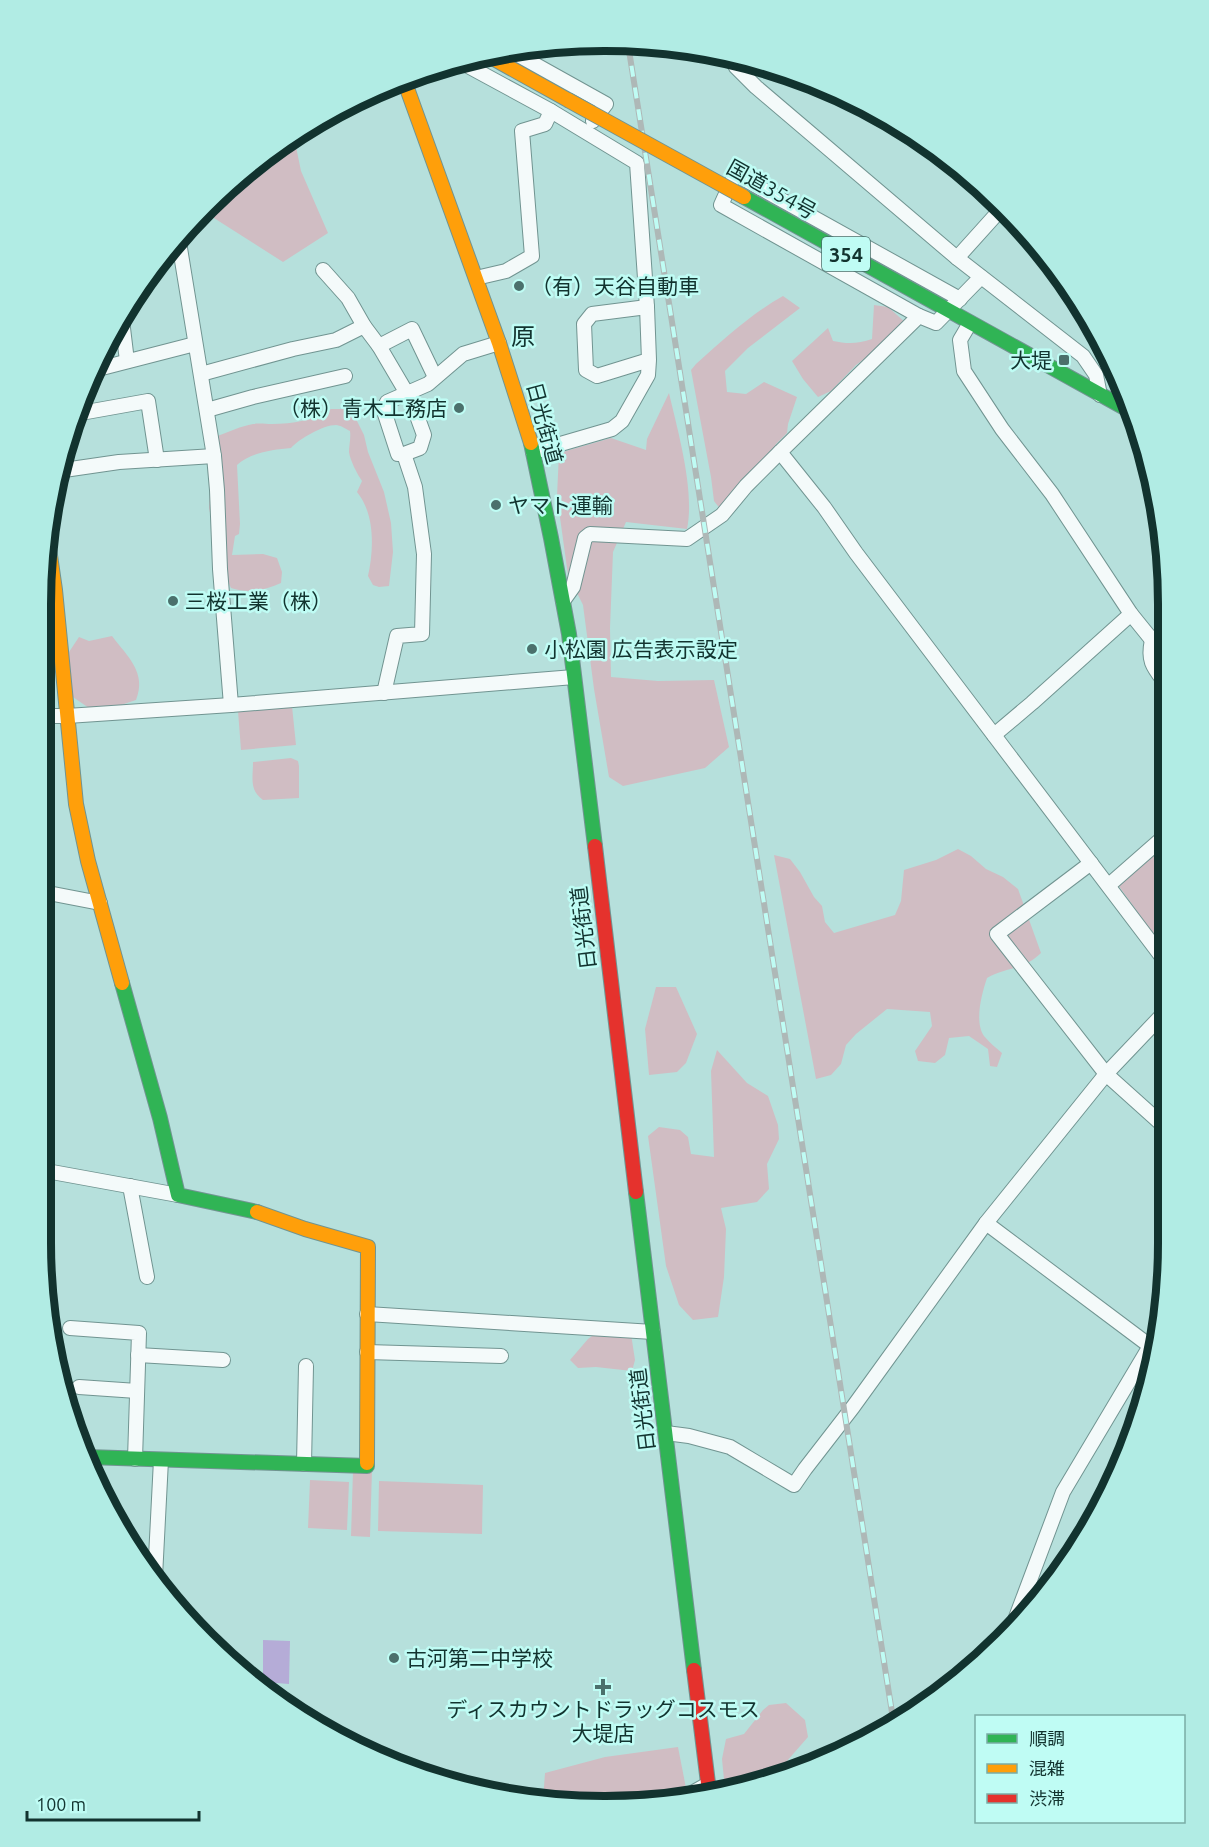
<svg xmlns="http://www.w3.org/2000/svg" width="1209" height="1847" font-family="Ubuntu,'Noto Sans JP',sans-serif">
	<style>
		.green { fill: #d0bdc3 }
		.water { fill: #b5acd7 }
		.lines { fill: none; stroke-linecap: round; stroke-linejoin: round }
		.street-casing { stroke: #719491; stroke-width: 16 }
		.fast-casing { stroke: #719491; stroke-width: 16 }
		.slow-casing { stroke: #719491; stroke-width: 16 }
		.jam-casing { stroke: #719491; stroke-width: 16 }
		.street { stroke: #f4fafa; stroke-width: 14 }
		.fast { stroke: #30b455; stroke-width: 14 }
		.slow { stroke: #ff9f0a; stroke-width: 14 }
		.jam { stroke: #e5322d; stroke-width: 14 }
		.rail-casing { stroke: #aeb8b7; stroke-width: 6 }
		.rail { stroke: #bffcf4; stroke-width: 4; stroke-dasharray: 11; stroke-linecap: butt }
		.slow-bridge-casing { stroke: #719491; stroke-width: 16; stroke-linecap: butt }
		.slow-bridge { stroke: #ff9f0a; stroke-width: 14 }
		.poi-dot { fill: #4b706c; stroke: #bffcf4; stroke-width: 2 }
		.labels { text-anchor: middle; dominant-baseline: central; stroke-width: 5; stroke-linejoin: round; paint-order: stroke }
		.shield { fill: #bffcf4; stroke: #466f6a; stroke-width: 1.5 }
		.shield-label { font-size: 20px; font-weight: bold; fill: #12332f }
		.street-label { font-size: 21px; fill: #12332f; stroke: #bffcf4 }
		.poi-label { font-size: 21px; fill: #12332f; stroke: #bffcf4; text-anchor: start }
		.quarter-label { font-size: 24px; fill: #12332f; stroke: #bffcf4 }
		.rim { fill: none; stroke: #12332f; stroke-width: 8 }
	</style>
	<rect width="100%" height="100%" fill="#b6e0dc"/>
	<!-- green -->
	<g class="green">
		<polygon points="294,137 301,171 328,233 283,262 206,213 205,210 261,157"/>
		<path d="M783 296 800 308 748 348 725 371 727 392 746 394 764 382 797 397 788 424 787 433 776 444 770 456 732 491 728 501 721 510 714 501 711 477 691 370 696 364C724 339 751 314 783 296Z"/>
		<path d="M874 305 888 307 906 323 870 355 856 365 831 391 818 397 803 379 792 361 828 328 833 341C847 344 858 344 872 339Z"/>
		<path d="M669 393C678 432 695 491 687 529L626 522 613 552 610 628 611 677 658 681 714 680 729 747 705 768 623 786 609 777 594 689 583 605 568 575 557 496 559 453 611 438 646 450 647 439Z"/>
		<path d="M331 409H351L364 435 368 452 384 492 391 523 393 552 389 586 379 587 373 585 368 576C374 549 375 514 357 492L362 481C357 474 350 460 349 452 349 446 351 438 350 431 346 429 340 425 336 425 323 425 299 439 291 448 272 450 251 452 237 465L240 524 239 534 235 536 232 555 263 554 277 558 282 572 281 583C265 590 249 594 231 588L215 556 214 531 209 508 211 479 217 436C229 432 241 426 253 424 259 423 266 424 272 424 293 424 313 420 331 409Z"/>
		<path d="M112 636C128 657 147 673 136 700L118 706 89 708 70 695 67 655 79 637 89 641Z"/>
		<polygon points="292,706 296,745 241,750 238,711"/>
		<path d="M291 758 298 761 299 766V798L263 800C249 790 253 778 253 762Z"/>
		<polygon points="1166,841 1165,950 1118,885"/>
		<path d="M958 849 971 856 986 869 1003 877 1018 889 1041 953C1024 970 1007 967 987 978 982 993 974 1022 984 1036 989 1042 996 1048 1002 1053L997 1067 990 1066 988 1049 969 1036 949 1038 945 1055 935 1063 918 1061 915 1051 932 1026 930 1012 887 1009 856 1034 846 1045 841 1064 831 1075 816 1079 774 855 790 859 800 872 814 897 822 906 825 922 834 933 895 915 901 901 904 870 936 860Z"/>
		<polygon points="656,987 676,987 697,1034 686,1063 677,1072 649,1075 645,1029"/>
		<polygon points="717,1050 747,1083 768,1096 778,1125 779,1139 767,1164 769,1189 757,1202 721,1208 726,1229 724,1277 718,1317 693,1320 679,1305 666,1266 648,1136 659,1127 680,1130 688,1137 691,1154 714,1157 711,1071"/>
		<polygon points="596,1333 631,1334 635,1360 632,1371 596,1367 578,1368 570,1360 588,1339"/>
		<polygon points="353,1470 372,1470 370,1537 351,1536"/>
		<polygon points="310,1480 349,1482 347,1530 308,1528"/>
		<polygon points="379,1481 483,1485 482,1534 378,1531"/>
		<polygon points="786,1703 805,1720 808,1737 787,1761 781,1775 750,1787 725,1790 722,1759 726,1739 744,1734 763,1710 769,1705"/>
		<polygon points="678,1747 686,1788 674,1795 567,1805 543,1800 545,1773 605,1757"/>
	</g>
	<!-- water -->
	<polygon class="water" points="263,1640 290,1641 289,1684 263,1682"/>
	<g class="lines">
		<!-- street casing -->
		<g class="street-casing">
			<g id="street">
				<polyline points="511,51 606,104 593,121"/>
				<polyline points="731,58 736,67 756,87 957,258 1083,356 1096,375 1100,395"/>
				<polyline points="457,60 551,111 637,163 647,307"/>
				<polyline points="178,236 214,456 217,490 220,569 231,705"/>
				<polyline points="957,258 1002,208"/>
				<polyline points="323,270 348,298 364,326 379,346 412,402 424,435 420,448 404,454 398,454 384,411 387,402 428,384 463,354 499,343"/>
				<polyline points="476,278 506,271 532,256 522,131 545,124 551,111"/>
				<polyline points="919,316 721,205 735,174 960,299"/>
				<polyline points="122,320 127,361"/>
				<polyline points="970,323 960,340 964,371 1002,429 1052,494 1131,614 1152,640"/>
				<polyline points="379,346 412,329 435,377"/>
				<polyline points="94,370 195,344"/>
				<polyline points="201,374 293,349 336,340 364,326"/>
				<polyline points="207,410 253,397 345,376"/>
				<polyline points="81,413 148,401 157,460"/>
				<polyline points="533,452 612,429 622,421 648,375 649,360 597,376 586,370 584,324 592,314 647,307 649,360"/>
				<polyline points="780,452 824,507 856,553 1165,961"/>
				<polyline points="64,470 119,462 214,456"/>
				<polyline points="563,601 573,587 585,538 590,534 687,539 722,515 746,486 780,452 919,316 936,323 981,277"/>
				<polyline points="45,647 59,644"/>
				<path d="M1167 685C1154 668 1147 662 1152 640L1167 631"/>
				<polyline points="384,693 397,636 422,634 424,554 415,487 404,454"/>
				<polyline points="44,716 67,716 231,705 574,677"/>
				<polyline points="994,735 1032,703 1131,614"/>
				<polyline points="1091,863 997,934 1106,1074 1165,1127"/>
				<polyline points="1109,885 1166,835"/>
				<polyline points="43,892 100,903"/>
				<polyline points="41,1170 178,1195"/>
				<polyline points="130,1186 147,1277"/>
				<polyline points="986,1223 1150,1346"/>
				<polyline points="367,1314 653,1332"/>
				<polyline points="70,1328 139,1333 135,1459"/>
				<polyline points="367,1352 501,1356"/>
				<polyline points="138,1355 223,1360"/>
				<polyline points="79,1387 137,1391"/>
				<polyline points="666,1433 689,1436 730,1447 794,1485 805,1469 853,1407 986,1223 1106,1074 1165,1012"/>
				<polyline points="304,1464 306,1366"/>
				<polyline points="155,1577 161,1460"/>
				<polyline points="1012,1628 1063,1492 1150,1346 1162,1321"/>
				<polyline points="692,1793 708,1784"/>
			</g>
		</g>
		<!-- fast casing -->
		<g class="fast-casing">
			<g id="fast">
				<polyline points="744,197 1132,412"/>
				<polyline points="531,443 551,538 569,634 595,846"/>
				<polyline points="122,983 160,1118 178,1195 257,1212"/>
				<polyline points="636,1192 694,1670"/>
				<polyline points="87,1457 367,1466 367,1463"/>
			</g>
		</g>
		<!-- slow casing -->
		<g class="slow-casing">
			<g id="slow">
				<polyline points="487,55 568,100"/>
				<polyline points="404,80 499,343 531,443"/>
				<polyline points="46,528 55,590 76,804 88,861 122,983"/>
				<polyline points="257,1212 305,1229 368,1247 367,1463"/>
			</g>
		</g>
		<!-- jam casing -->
		<g class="jam-casing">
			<g id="jam">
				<polyline points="595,846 636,1192"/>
				<polyline points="694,1670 709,1791"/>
			</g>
		</g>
		<!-- street -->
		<use href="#street" class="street"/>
		<!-- fast -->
		<use href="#fast" class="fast"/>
		<!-- slow -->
		<use href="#slow" class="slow"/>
		<!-- jam -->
		<use href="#jam" class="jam"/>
		<!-- rail casing -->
		<g class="rail-casing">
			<polyline id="rail" points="628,44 894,1725"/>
		</g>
		<!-- rail -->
		<use href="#rail" class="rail"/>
		<!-- slow-bridge casing -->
		<g class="slow-bridge-casing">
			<polyline id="slow-bridge" points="568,100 744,197"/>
		</g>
		<!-- slow-bridge -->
		<use href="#slow-bridge" class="slow-bridge"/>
	</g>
	<!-- markers -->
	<g class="poi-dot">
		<circle cx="519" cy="286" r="6"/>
		<rect x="1058" y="354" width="12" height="12" rx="3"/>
		<circle cx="459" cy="408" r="6"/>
		<circle cx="496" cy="505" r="6"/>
		<circle cx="173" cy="601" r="6"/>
		<circle cx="532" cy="649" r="6"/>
		<circle cx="394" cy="1658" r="6"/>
		<path d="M600 1678h6v6h6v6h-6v6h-6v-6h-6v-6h6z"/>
	</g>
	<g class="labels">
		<!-- shield labels -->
		<rect class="shield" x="822" y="237" width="48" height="34" rx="4.5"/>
		<g class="shield-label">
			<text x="846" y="254">354</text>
		</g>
		<!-- street labels -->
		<g class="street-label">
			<text transform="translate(772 189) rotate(29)">国道354号</text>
			<text transform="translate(545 423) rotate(75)">日光街道</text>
			<text transform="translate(583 928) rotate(-97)">日光街道</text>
			<text transform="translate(642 1410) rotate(-97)">日光街道</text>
		</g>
		<!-- poi labels -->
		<g class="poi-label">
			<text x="531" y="286">（有）天谷自動車</text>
			<text x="1052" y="360" text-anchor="end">大堤</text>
			<text x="447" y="408" text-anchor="end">（株）青木工務店</text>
			<text x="508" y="505">ヤマト運輸</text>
			<text x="185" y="601">三桜工業（株）</text>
			<text x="544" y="649">小松園 広告表示設定</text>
			<text x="406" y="1658">古河第二中学校</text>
			<text x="603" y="1709" text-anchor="middle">ディスカウントドラッグコスモス<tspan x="603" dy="24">大堤店</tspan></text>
		</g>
		<!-- quarter labels -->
		<g class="quarter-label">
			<text x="523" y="336">原</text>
		</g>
	</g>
	<!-- crop -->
	<path d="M0 0H1209V1847H0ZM604 51H605A553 553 0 0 1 1158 604V1243A553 553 0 0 1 605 1796H604A553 553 0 0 1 51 1243V604A553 553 0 0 1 604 51Z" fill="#b1ece4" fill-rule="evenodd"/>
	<path class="rim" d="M604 51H605A553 553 0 0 1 1158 604V1243A553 553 0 0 1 605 1796H604A553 553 0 0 1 51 1243V604A553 553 0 0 1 604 51Z"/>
	<!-- legend -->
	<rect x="975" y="1715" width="210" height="108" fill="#bffcf4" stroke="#7aaca5" stroke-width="1.5"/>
	<rect x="987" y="1734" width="30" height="9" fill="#30b455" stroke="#7aaca5" stroke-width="1.5"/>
	<text x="1029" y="1745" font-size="18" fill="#12332f">順調</text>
	<rect x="987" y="1764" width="30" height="9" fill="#ff9f0a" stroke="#7aaca5" stroke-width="1.5"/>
	<text x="1029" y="1775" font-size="18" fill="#12332f">混雑</text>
	<rect x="987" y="1794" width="30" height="9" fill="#e5322d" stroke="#7aaca5" stroke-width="1.5"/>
	<text x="1029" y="1805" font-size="18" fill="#12332f">渋滞</text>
	<!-- scale -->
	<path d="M27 1811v9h172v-9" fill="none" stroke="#12332f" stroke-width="3"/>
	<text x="36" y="1811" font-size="18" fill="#12332f" stroke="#bffcf4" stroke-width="4.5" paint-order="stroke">100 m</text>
</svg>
